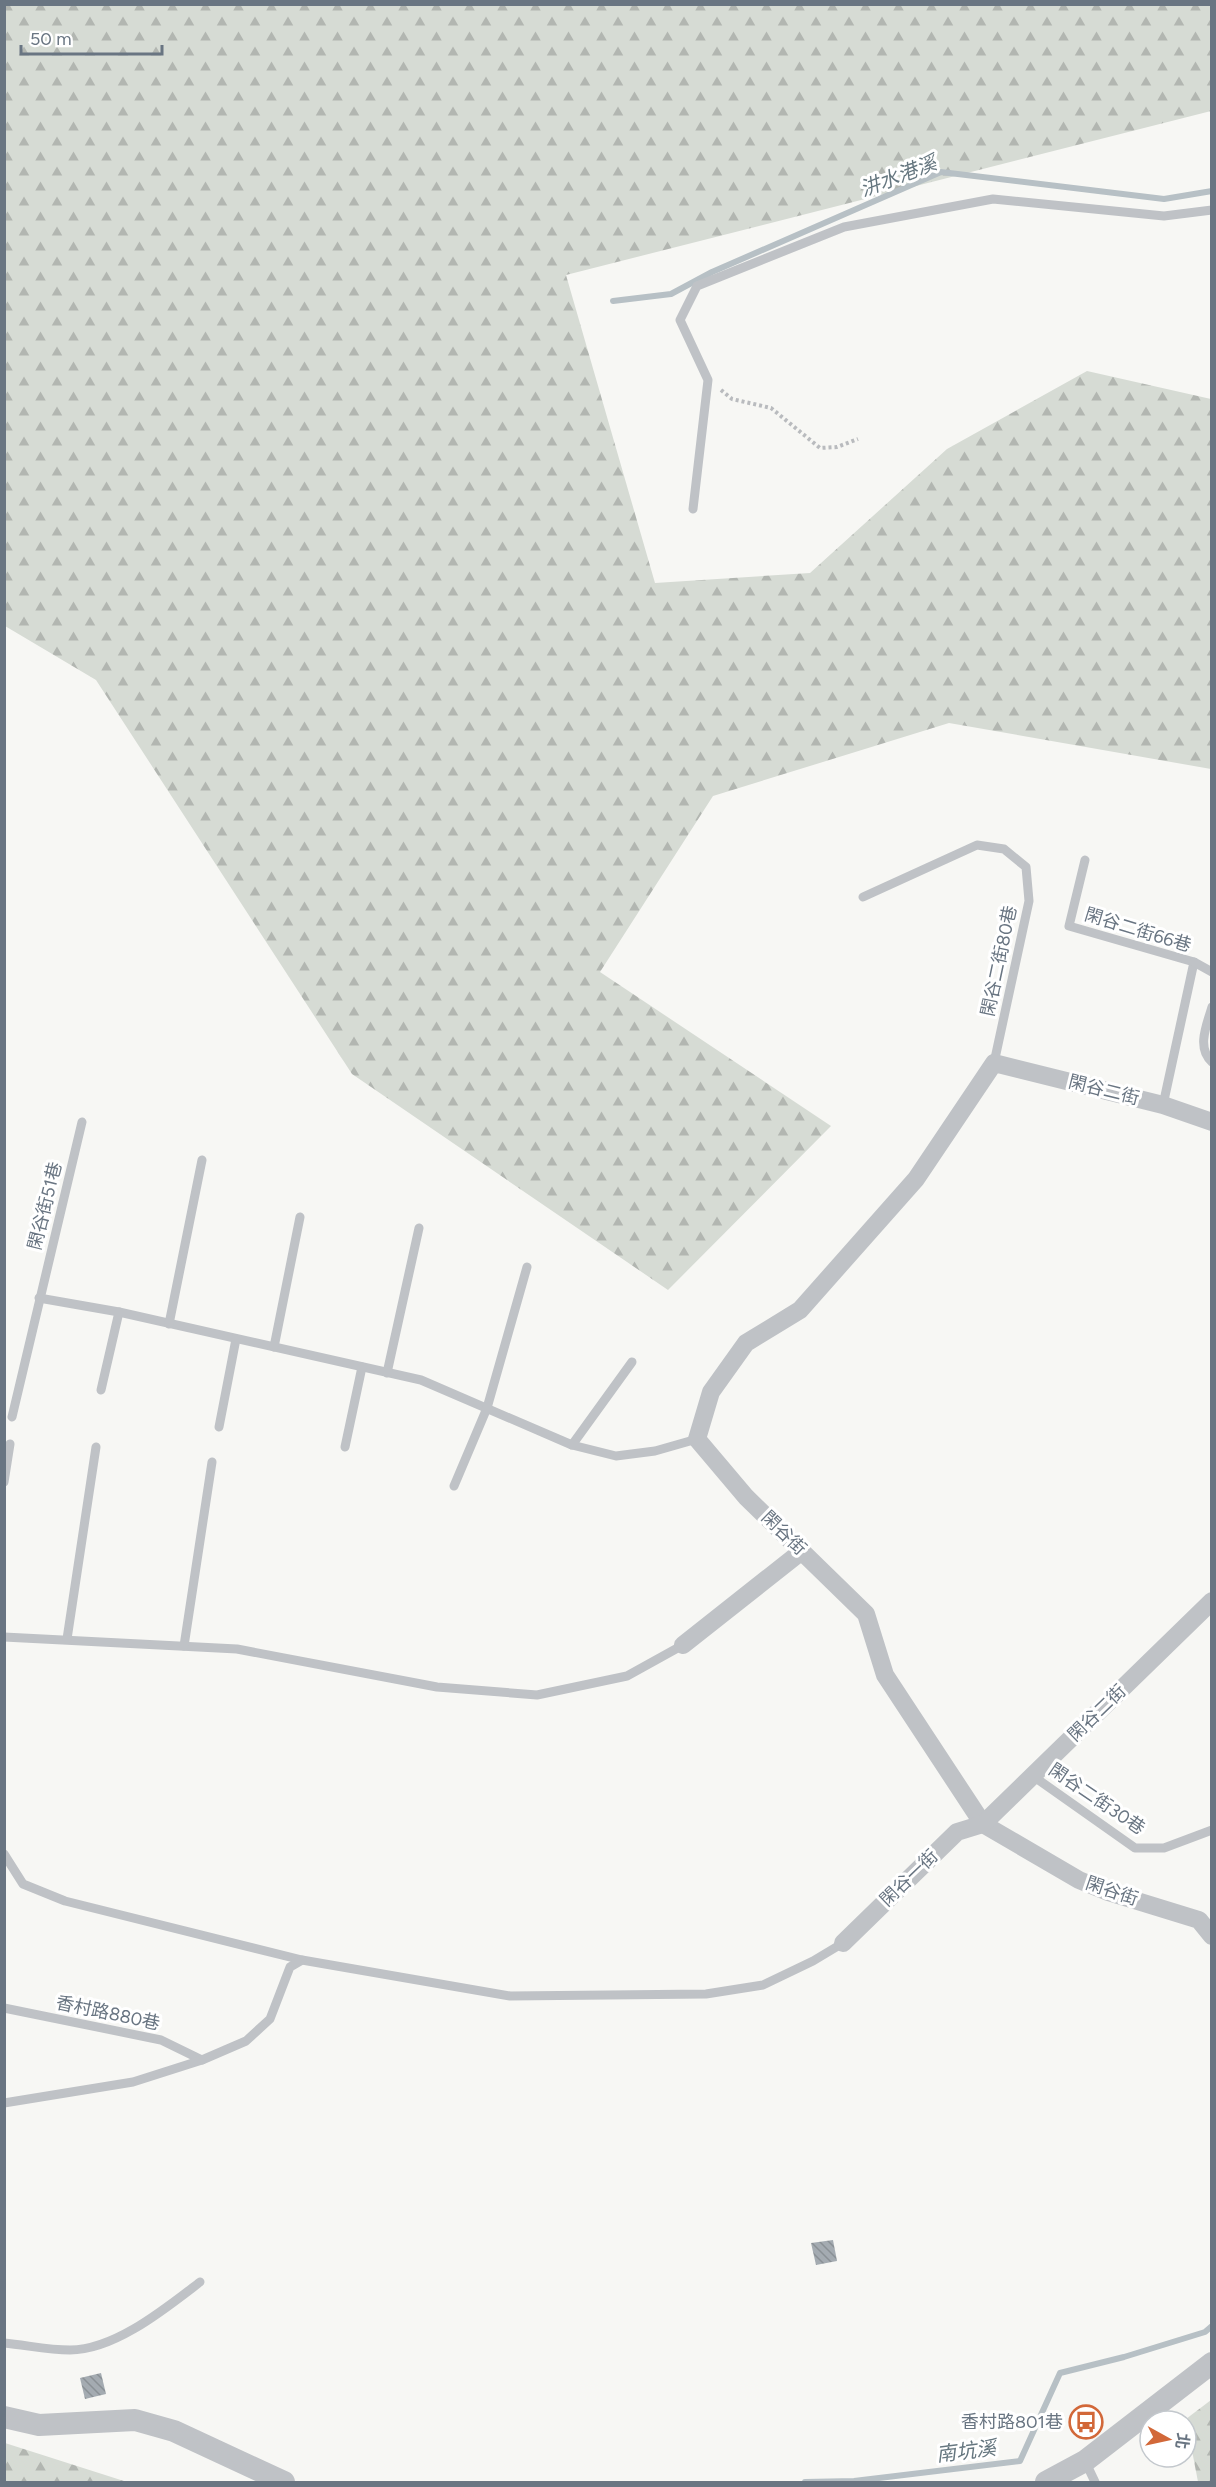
<svg xmlns="http://www.w3.org/2000/svg" width="1216" height="2487" font-family="Figtree,'Noto Sans TC',sans-serif">
	<style>
		.forest { fill: url(#forest-firs) }
		.lines { fill: none; stroke-linecap: round; stroke-linejoin: round }
		.stream { stroke: #b7c0c5; stroke-width: 6 }
		.building { fill: url(#building-back-hatch) }
		.path { stroke: #b9bbbe; stroke-width: 4; stroke-dasharray: 3 3; stroke-linecap: butt }
		.service { stroke: #bfc2c6; stroke-width: 9 }
		.minor { stroke: #bfc2c6; stroke-width: 18 }
		.tertiary { stroke: #bfc2c6; stroke-width: 22 }
		.labels { text-anchor: middle; dominant-baseline: central; stroke-width: 6; stroke-linejoin: round; paint-order: stroke }
		.street-label { font-size: 18px; fill: #697582; stroke: #fff }
		.poi-label { font-size: 18px; fill: #697582; stroke: #fff; text-anchor: end }
		.water-label { font-size: 20px; font-style: italic; fill: #65767f; stroke: #fff }
	</style>
	<defs>
		<pattern id="forest-firs" width="22" height="20" patternUnits="userSpaceOnUse" patternTransform="scale(1.5)"><rect width="22" height="20" fill="#d6dbd4"/><path d="M5 1l3.5 6h-7zM16 11l3.5 6h-7z" fill="#b2b6b1"/></pattern>
		<pattern id="building-back-hatch" width="6" height="6" patternUnits="userSpaceOnUse" patternTransform="scale(1.5)"><rect width="6" height="6" fill="#a4abb1"/><path d="M-1 5l2 2M0 0l6 6M5-1l2 2" fill="none" stroke="#8a9095"/></pattern>
	</defs>
	<rect width="100%" height="100%" fill="#f7f7f4"/>
	<!-- forest -->
	<g class="forest">
		<polygon points="5,4 1211,5 1211,111 566,275 655,583 810,573 947,449 1087,371 1211,399 1211,769 949,723 713,796 600,972 831,1126 668,1290 352,1074 96,680 5,626"/>
		<polygon points="1211,2400 1211,2482 1198,2482 1186,2419"/>
		<polygon points="4,2443 5,2443 127,2482 5,2482"/>
	</g>
	<g class="lines">
		<!-- stream -->
		<g class="stream">
			<polyline points="613,301 671,294 712,272 941,172 1164,199 1212,191"/>
			<polyline points="805,2482 854,2481 1020,2461 1060,2373 1124,2357 1205,2332 1212,2326"/>
		</g>
	</g>
	<!-- building -->
	<g class="building">
		<polygon points="833,2240 837,2261 816,2265 811,2243"/>
		<polygon points="101,2373 106,2394 85,2399 80,2378"/>
	</g>
	<g class="lines">
		<!-- path -->
		<polyline class="path" points="721,390 732,399 771,408 820,448 837,447 858,439"/>
		<!-- service -->
		<g class="service">
			<polyline points="693,509 708,380 680,320 697,286 844,227 993,199 1164,216 1212,210"/>
			<polyline points="1085,860 1069,926 1194,962 1163,1105"/>
			<polyline points="863,897 977,845 1004,849 1026,867 1029,901 994,1063"/>
			<polyline points="1194,962 1212,972"/>
			<path d="M1212 1007C1207 1024 1196 1048 1212 1062"/>
			<polyline points="39,1298 119,1312 421,1380 572,1445 616,1456 655,1451 697,1439"/>
			<polyline points="169,1324 202,1160"/>
			<polyline points="274,1347 300,1217"/>
			<polyline points="387,1373 419,1228"/>
			<polyline points="101,1390 119,1312"/>
			<polyline points="12,1417 82,1122"/>
			<polyline points="219,1427 236,1339"/>
			<polyline points="572,1445 632,1362"/>
			<polyline points="345,1447 362,1367"/>
			<polyline points="4,1482 10,1444"/>
			<polyline points="454,1486 487,1408 527,1267"/>
			<polyline points="4,1637 237,1649 437,1687 537,1695 627,1676 683,1645"/>
			<polyline points="67,1639 96,1447"/>
			<polyline points="184,1646 212,1462"/>
			<polyline points="1033,1776 1135,1848 1164,1848 1212,1830"/>
			<polyline points="4,1854 23,1884 65,1901 302,1960 510,1996 706,1994 763,1985 813,1961 843,1943"/>
			<polyline points="4,2008 161,2040 202,2060"/>
			<polyline points="4,2103 133,2082 202,2060 246,2041 270,2019 290,1967 302,1960"/>
			<path d="M4 2343C26 2345 48 2350 70 2350 115 2350 166 2308 200 2282"/>
			<polyline points="1085,2461 1095,2482"/>
		</g>
		<!-- minor -->
		<g class="minor">
			<polyline points="1212,1122 1163,1105 994,1063 916,1179 800,1310 746,1343 711,1392 697,1439 746,1497 866,1614 885,1675 983,1824 1079,1880 1108,1892 1199,1920 1212,1936"/>
			<polyline points="683,1645 802,1551"/>
			<polyline points="843,1943 957,1832 983,1824 1212,1601"/>
		</g>
		<!-- tertiary -->
		<g class="tertiary">
			<polyline points="4,2417 39,2425 135,2420 174,2431 284,2482"/>
			<polyline points="1046,2482 1085,2461 1212,2363"/>
		</g>
	</g>
	<!-- icons -->
	<defs>
		<g id="bus-ring" transform="scale(1.725)"><circle r="9.5" fill="#fff" stroke="#d26839" stroke-width="1.5"/><path d="M-5-6H5V4H4V6H2V4H-2V6H-4V4H-5ZM-3.5-4V0h7V-4ZM-3.5 1.2v1.5H-2V1.2ZM2 1.2v1.5H3.5V1.2Z" fill="#d26839"/></g>
	</defs>
	<g fill-rule="evenodd">
		<use href="#bus-ring" x="1086" y="2422"/>
	</g>
	<g class="labels">
		<!-- street labels -->
		<g class="street-label">
			<text transform="translate(1138 930) rotate(17)">閑谷二街66巷</text>
			<text transform="translate(999 961) rotate(-78)">閑谷二街80巷</text>
			<text transform="translate(1104 1090) rotate(14)">閑谷二街</text>
			<text transform="translate(45 1206) rotate(-76)">閑谷街51巷</text>
			<text transform="translate(784 1533) rotate(44)">閑谷街</text>
			<text transform="translate(1097 1713) rotate(-44)">閑谷二街</text>
			<text transform="translate(1097 1799) rotate(34)">閑谷二街30巷</text>
			<text transform="translate(909 1878) rotate(-44)">閑谷一街</text>
			<text transform="translate(1112 1891) rotate(19)">閑谷街</text>
			<text transform="translate(108 2013) rotate(12)">香村路880巷</text>
		</g>
		<!-- poi labels -->
		<g class="poi-label">
			<text x="1063" y="2422">香村路801巷</text>
		</g>
		<!-- water labels -->
		<g class="water-label">
			<text transform="translate(898 176) rotate(-21)">汫水港溪</text>
			<text transform="translate(966 2451) rotate(-7)">南坑溪</text>
		</g>
	</g>
	<!-- border -->
	<rect width="1216" height="2487" fill="none" stroke="#697582" stroke-width="12"/>
	<!-- north arrow -->
	<g transform="translate(1168 2439) rotate(98)"><circle r="28" fill="#ffffff" stroke="#c3c8cd" stroke-width="1.5"/>
	<path d="M0-4.5L10 22L0 15L-10 22Z" fill="#d26839"/>
	<text y="-9" font-size="16" font-weight="bold" text-anchor="middle" fill="#697582">北</text>
	</g>
	<!-- scale -->
	<path d="M21 45v9h141v-9" fill="none" stroke="#697582" stroke-width="3"/>
	<text x="30" y="45" font-size="18" fill="#697582" stroke="#ffffff" stroke-width="4.5" paint-order="stroke">50 m</text>
</svg>
